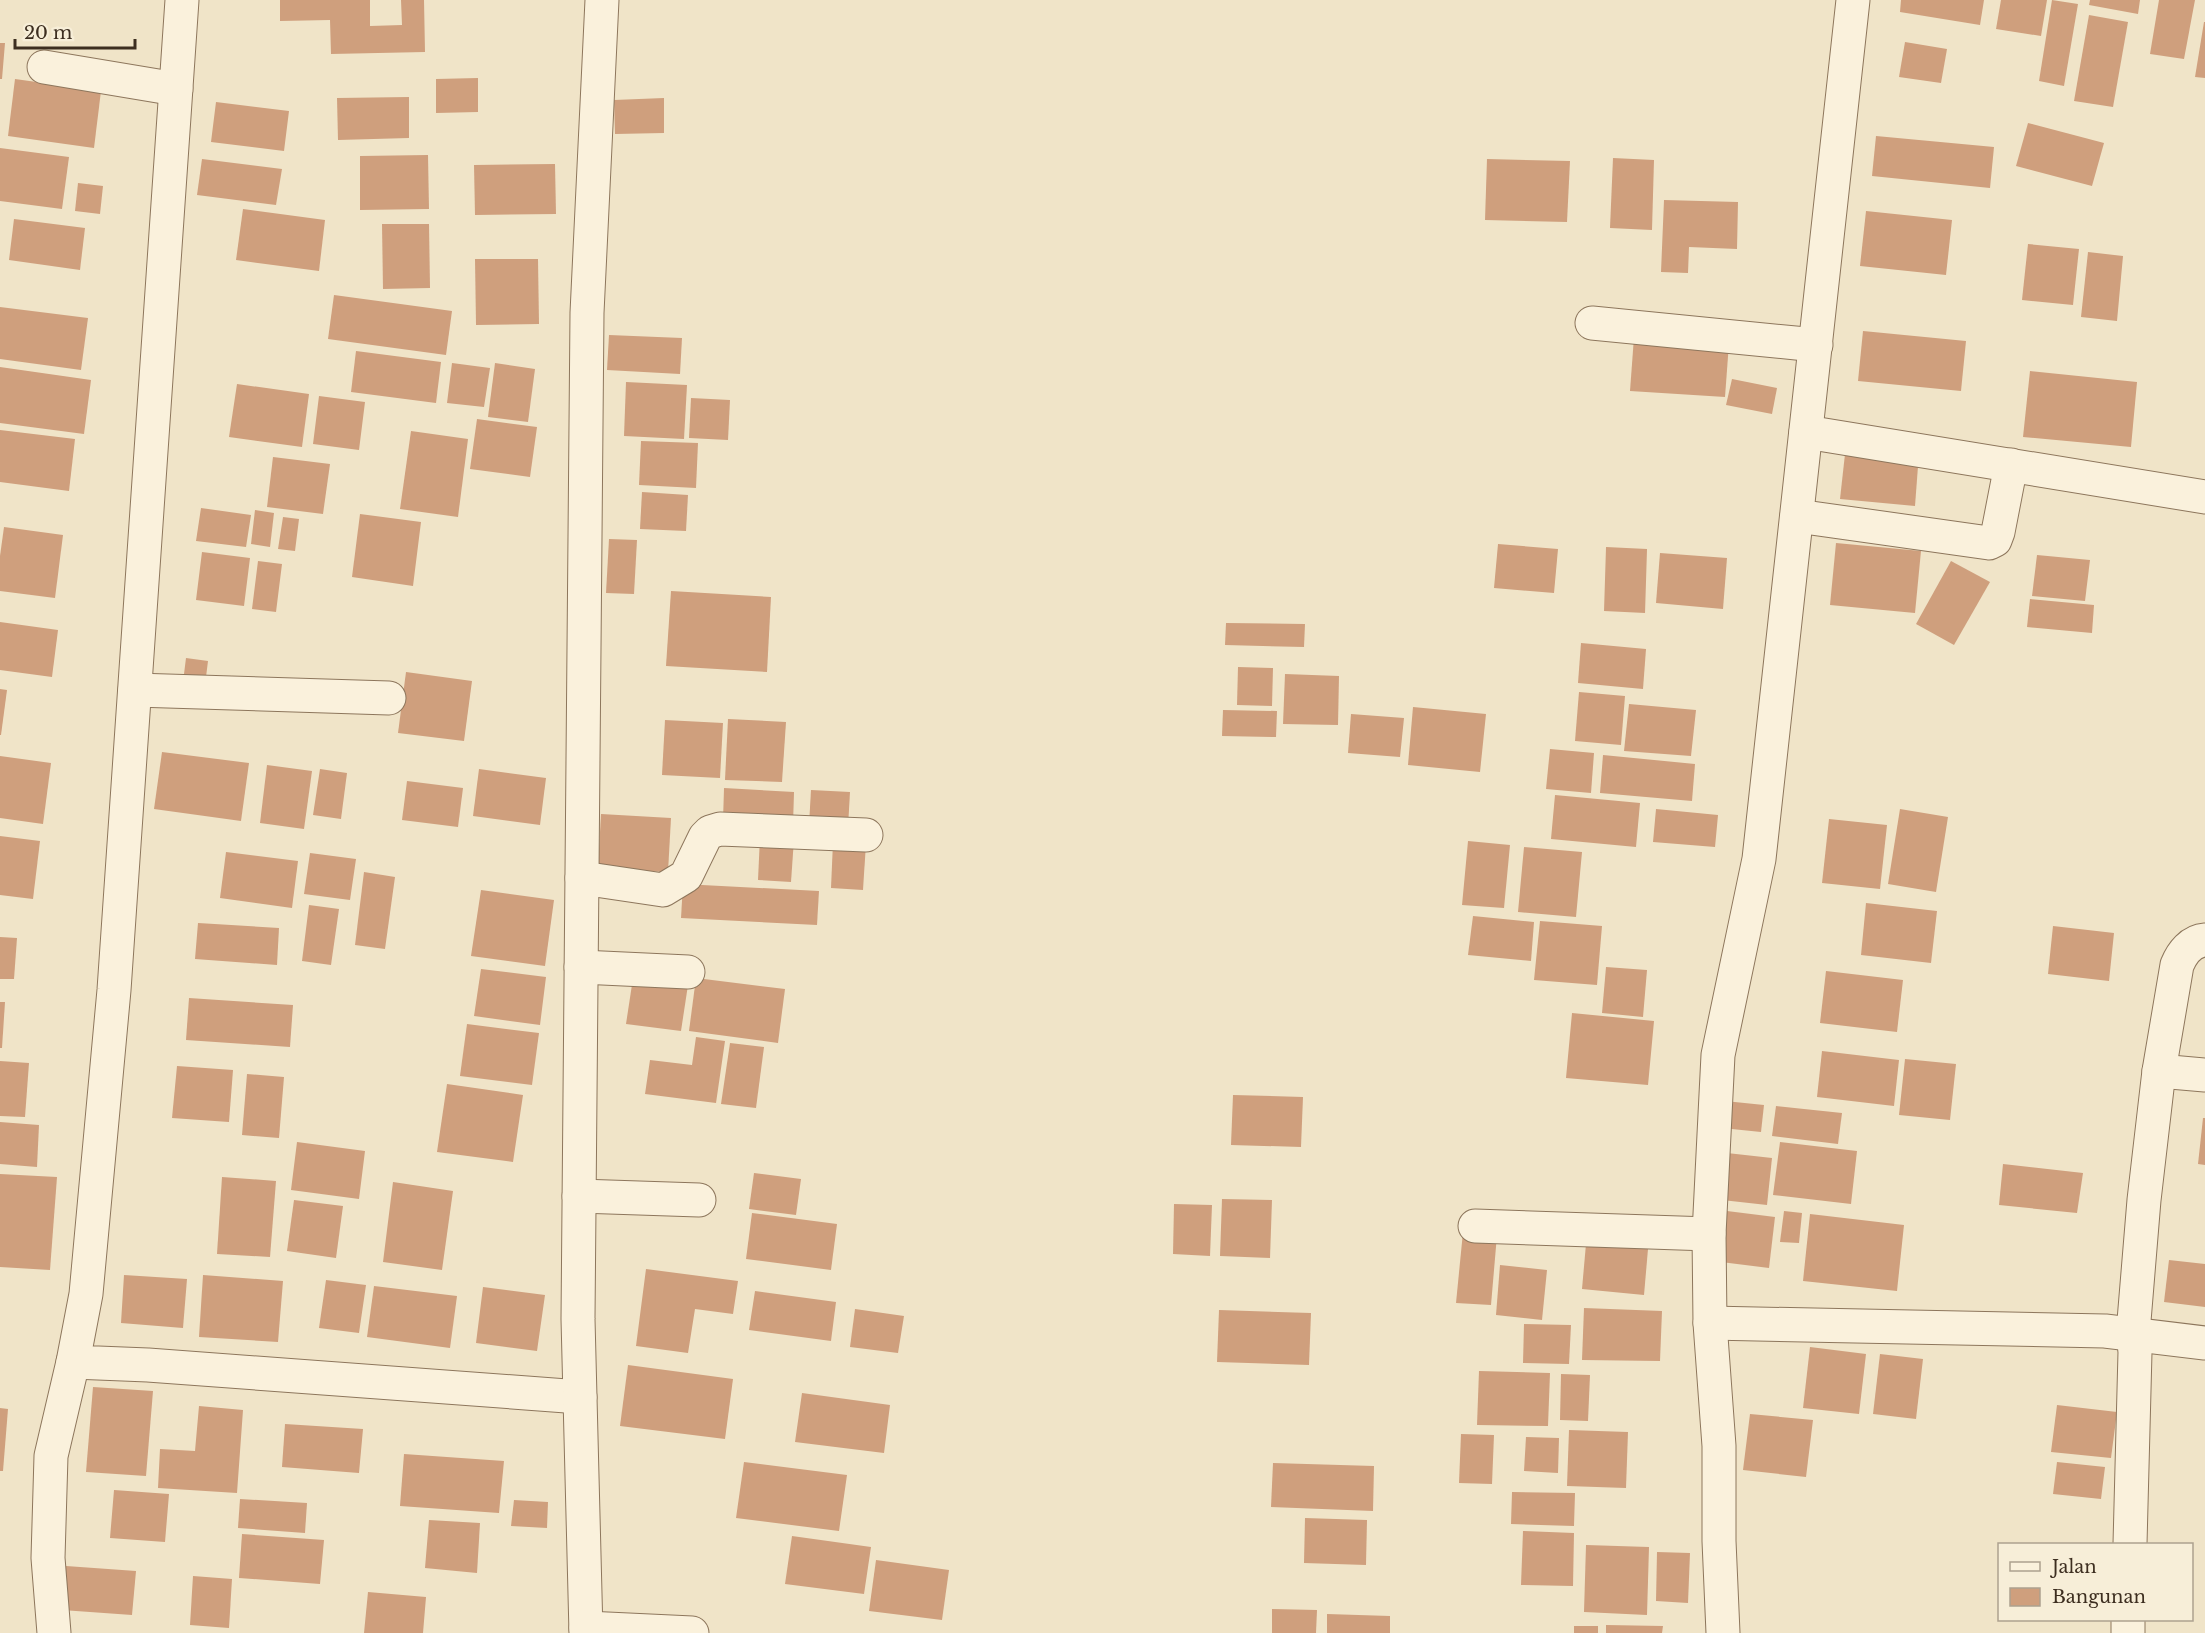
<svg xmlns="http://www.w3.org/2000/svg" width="2205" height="1633" font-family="'Libre Baskerville',serif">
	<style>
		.building { fill: #cf9f7d }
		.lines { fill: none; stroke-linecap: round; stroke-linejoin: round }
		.minor-casing { stroke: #8d765c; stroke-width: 35 }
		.minor { stroke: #faf1dc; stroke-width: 33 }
	</style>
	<rect width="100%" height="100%" fill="#f0e4c8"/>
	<!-- building -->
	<g class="building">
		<polygon points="280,0 370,0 370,26 402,25 401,0 424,0 425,52 331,54 330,20 280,21"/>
		<polygon points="1901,0 1984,0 1980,25 1900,12"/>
		<polygon points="2001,0 2047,0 2041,36 1996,29"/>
		<polygon points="2052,0 2078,4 2064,86 2039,81"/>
		<polygon points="2090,0 2140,0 2138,14 2089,5"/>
		<polygon points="2159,0 2195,0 2184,59 2150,54"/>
		<polygon points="2089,15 2128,22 2113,107 2074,101"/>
		<polygon points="2204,22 2205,22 2205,78 2195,77"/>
		<polygon points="1905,42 1947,49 1941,83 1899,77"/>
		<polygon points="0,43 5,43 2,79 0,79"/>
		<polygon points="478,78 478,112 436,113 436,79"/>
		<polygon points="15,79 101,91 94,148 8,136"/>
		<polygon points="409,97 409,138 338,140 337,98"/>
		<polygon points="664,98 664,133 615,134 614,100"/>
		<polygon points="216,102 289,111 284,151 211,142"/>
		<polygon points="2028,123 2104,143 2092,186 2016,166"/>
		<polygon points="1876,136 1994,147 1990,188 1872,176"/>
		<polygon points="0,148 69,157 62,209 0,201"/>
		<polygon points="428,155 429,209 360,210 360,156"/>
		<polygon points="1613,158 1654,160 1652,230 1610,228"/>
		<polygon points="202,159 282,169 276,205 197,195"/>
		<polygon points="1487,159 1570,161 1567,222 1485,220"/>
		<polygon points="555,164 556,214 475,215 474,165"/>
		<polygon points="78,183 103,186 100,214 75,211"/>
		<polygon points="1664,200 1738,202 1737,249 1689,247 1688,273 1661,272"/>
		<polygon points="243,209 325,220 319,271 236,260"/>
		<polygon points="1866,211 1952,220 1946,275 1860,266"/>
		<polygon points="14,219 85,228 80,270 9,260"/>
		<polygon points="382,224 429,224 430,288 383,289"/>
		<polygon points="2028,244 2079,249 2073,305 2022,300"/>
		<polygon points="2088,252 2123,256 2117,321 2081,317"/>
		<polygon points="475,259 538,259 539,324 476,325"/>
		<polygon points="334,295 452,311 446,355 328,339"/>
		<polygon points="0,307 88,318 81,370 0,359"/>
		<polygon points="1863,331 1966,341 1961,391 1858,381"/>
		<polygon points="609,335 682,338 680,374 607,370"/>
		<polygon points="1634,337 1729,343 1725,397 1630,391"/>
		<polygon points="356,351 441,362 436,403 351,392"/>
		<polygon points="452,363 490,368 484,407 447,403"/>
		<polygon points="495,363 535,369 528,422 488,417"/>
		<polygon points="0,367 91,380 84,434 0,423"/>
		<polygon points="2030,371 2137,382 2131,447 2023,437"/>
		<polygon points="1732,379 1777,388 1772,414 1726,405"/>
		<polygon points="626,382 687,385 684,439 624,436"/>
		<polygon points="237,384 309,394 302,447 229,437"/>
		<polygon points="319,396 365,402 359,450 313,444"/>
		<polygon points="691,398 730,400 728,440 689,438"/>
		<polygon points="477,419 537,427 530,477 470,469"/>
		<polygon points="0,430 75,439 69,491 0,482"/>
		<polygon points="411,431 468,439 458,517 400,509"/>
		<polygon points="641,441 698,443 696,488 639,485"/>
		<polygon points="1846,445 1919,453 1915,506 1840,499"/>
		<polygon points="273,457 330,464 323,514 267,507"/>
		<polygon points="642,492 688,495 686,531 640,529"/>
		<polygon points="201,508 251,515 246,547 196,541"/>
		<polygon points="255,510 274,513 270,547 251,544"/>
		<polygon points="360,514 421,522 413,586 352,577"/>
		<polygon points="283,517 299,519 295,551 278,549"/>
		<polygon points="4,527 63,535 55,598 0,591 0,556"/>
		<polygon points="609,539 637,540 634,594 606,593"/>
		<polygon points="1836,543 1921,551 1915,613 1830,605"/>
		<polygon points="1498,544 1558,549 1554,593 1494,588"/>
		<polygon points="1606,547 1647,549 1645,613 1604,611"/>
		<polygon points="202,552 250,558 244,606 196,600"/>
		<polygon points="1660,553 1727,558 1723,609 1656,603"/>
		<polygon points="2037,555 2090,560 2085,601 2032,596"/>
		<polygon points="258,561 282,564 276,612 252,609"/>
		<polygon points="1951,561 1990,582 1954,645 1916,624"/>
		<polygon points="671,591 771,597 767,672 666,666"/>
		<polygon points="2030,599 2094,605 2092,633 2027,627"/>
		<polygon points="0,622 58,630 52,677 0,670"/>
		<polygon points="1226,623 1305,624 1304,647 1225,645"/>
		<polygon points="1581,643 1646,649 1643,689 1578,683"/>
		<polygon points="186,658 208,661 205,685 183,682"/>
		<polygon points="1238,667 1273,668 1272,706 1237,705"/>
		<polygon points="406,672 472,681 464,741 398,733"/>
		<polygon points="1285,674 1339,676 1338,725 1283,724"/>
		<polygon points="0,689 7,690 1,735 0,735"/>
		<polygon points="1579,692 1625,696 1621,745 1575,741"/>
		<polygon points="1629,704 1696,710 1691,756 1624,751"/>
		<polygon points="1413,707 1486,714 1480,772 1408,765"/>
		<polygon points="1223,710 1277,711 1276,737 1222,736"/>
		<polygon points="1351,714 1404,718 1400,757 1348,753"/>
		<polygon points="728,719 786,722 782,782 725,780"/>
		<polygon points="665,720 723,723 720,778 662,775"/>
		<polygon points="1550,749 1594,753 1591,793 1546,789"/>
		<polygon points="162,752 249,763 241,821 154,809"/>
		<polygon points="1603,755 1695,764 1692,801 1600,793"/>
		<polygon points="0,756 51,763 43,824 0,818"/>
		<polygon points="267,765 312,771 304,829 260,823"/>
		<polygon points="320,769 347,773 341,819 313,815"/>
		<polygon points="479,769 546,778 540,825 473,816"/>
		<polygon points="407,781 463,788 458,827 402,820"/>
		<polygon points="724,788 794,792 793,824 723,820"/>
		<polygon points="811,790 850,792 848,827 809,825"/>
		<polygon points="1555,795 1640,803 1636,847 1551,839"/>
		<polygon points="1656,809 1718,815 1715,847 1653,842"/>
		<polygon points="1900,809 1948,817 1936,892 1888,884"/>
		<polygon points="601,814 671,818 668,872 598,869"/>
		<polygon points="1829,819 1887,825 1880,889 1822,883"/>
		<polygon points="0,836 40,841 33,899 0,895"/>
		<polygon points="760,837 794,839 791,882 758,880"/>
		<polygon points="1468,841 1510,845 1504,908 1462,905"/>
		<polygon points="833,842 866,843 863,890 831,888"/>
		<polygon points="1524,847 1582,852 1576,917 1518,912"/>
		<polygon points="226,852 298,861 292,908 220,898"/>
		<polygon points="310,853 356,859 350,900 304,894"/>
		<polygon points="364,872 395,877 385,949 355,945"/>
		<polygon points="683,884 819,891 817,925 681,918"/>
		<polygon points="481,890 554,900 545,966 471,956"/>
		<polygon points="1866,903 1937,911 1931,963 1861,955"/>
		<polygon points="309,905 339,909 331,965 302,961"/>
		<polygon points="1473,916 1534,922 1531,961 1468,955"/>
		<polygon points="1540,921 1602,926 1597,985 1534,980"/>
		<polygon points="198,923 279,928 277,965 195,959"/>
		<polygon points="2053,926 2114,933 2109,981 2048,974"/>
		<polygon points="0,937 17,938 14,979 0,979"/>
		<polygon points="1606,967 1647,970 1643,1017 1602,1013"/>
		<polygon points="481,969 546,977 540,1025 474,1016"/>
		<polygon points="1826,971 1903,980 1897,1032 1820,1023"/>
		<polygon points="633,978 688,985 681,1031 626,1024"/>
		<polygon points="696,978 785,989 778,1043 689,1031"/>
		<polygon points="189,998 293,1005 290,1047 186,1040"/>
		<polygon points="0,1002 5,1002 2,1048 0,1048"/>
		<polygon points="1572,1013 1654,1021 1648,1085 1566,1078"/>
		<polygon points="467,1024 539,1033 532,1085 460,1076"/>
		<polygon points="696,1037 725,1041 716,1103 645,1094 650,1060 692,1065"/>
		<polygon points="730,1043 764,1047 756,1108 721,1104"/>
		<polygon points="1822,1051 1899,1060 1894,1106 1817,1097"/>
		<polygon points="1905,1059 1956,1064 1950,1120 1899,1115"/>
		<polygon points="0,1061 29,1063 25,1117 0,1116"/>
		<polygon points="177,1066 233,1070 229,1122 172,1118"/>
		<polygon points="247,1074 284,1077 279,1138 242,1135"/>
		<polygon points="447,1084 523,1095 513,1162 437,1152"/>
		<polygon points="1233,1095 1303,1097 1301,1147 1231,1145"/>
		<polygon points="1725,1101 1764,1105 1761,1132 1722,1128"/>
		<polygon points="1776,1106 1842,1113 1838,1144 1772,1136"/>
		<polygon points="2203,1118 2205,1118 2205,1165 2198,1164"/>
		<polygon points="0,1122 39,1125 37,1167 0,1164"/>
		<polygon points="297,1142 365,1151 359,1199 291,1190"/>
		<polygon points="1780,1142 1857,1151 1851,1204 1773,1195"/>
		<polygon points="1718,1152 1772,1158 1767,1205 1713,1199"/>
		<polygon points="2003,1164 2083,1173 2077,1213 1999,1205"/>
		<polygon points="754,1173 801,1179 796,1215 749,1209"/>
		<polygon points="0,1174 57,1177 50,1270 0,1267"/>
		<polygon points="222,1177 276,1181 270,1257 217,1254"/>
		<polygon points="393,1182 453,1191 442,1270 383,1262"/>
		<polygon points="1222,1199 1272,1200 1270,1258 1220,1256"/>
		<polygon points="294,1200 343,1206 336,1258 287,1251"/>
		<polygon points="1174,1204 1212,1205 1210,1256 1173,1254"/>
		<polygon points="1727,1211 1775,1217 1769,1268 1721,1262"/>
		<polygon points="1784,1211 1802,1213 1799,1243 1780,1242"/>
		<polygon points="752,1213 837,1224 831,1270 746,1259"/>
		<polygon points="1810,1214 1904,1225 1897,1291 1803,1281"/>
		<polygon points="1463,1232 1497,1235 1491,1305 1456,1303"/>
		<polygon points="1586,1244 1648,1249 1644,1295 1582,1289"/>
		<polygon points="2169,1260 2205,1264 2205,1307 2164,1302"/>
		<polygon points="1500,1265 1547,1270 1542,1320 1496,1315"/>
		<polygon points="646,1269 738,1281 733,1314 695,1309 688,1353 636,1346"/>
		<polygon points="124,1275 187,1279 183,1328 121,1323"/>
		<polygon points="203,1275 283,1281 278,1342 199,1337"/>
		<polygon points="326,1280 366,1285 359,1333 319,1328"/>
		<polygon points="374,1286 457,1296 450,1348 367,1337"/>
		<polygon points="483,1287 545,1295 537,1351 476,1343"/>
		<polygon points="755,1291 836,1302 831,1341 749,1330"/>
		<polygon points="1584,1308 1662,1311 1660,1361 1582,1360"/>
		<polygon points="855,1309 904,1316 898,1353 850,1347"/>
		<polygon points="1219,1310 1311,1313 1309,1365 1217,1362"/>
		<polygon points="1524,1324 1571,1325 1569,1364 1523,1363"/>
		<polygon points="1810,1347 1866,1354 1859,1414 1803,1408"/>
		<polygon points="1880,1354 1923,1359 1916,1419 1873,1414"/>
		<polygon points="628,1365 733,1379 725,1439 620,1426"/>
		<polygon points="1479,1371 1550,1373 1548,1426 1477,1425"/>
		<polygon points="1561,1374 1590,1375 1588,1421 1560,1420"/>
		<polygon points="93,1387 153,1391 146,1476 86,1472"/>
		<polygon points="802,1393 890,1405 884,1453 795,1442"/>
		<polygon points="2057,1405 2117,1412 2111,1458 2051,1452"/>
		<polygon points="199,1406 243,1410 237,1493 158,1488 160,1449 195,1451"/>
		<polygon points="0,1408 8,1409 3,1471 0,1471"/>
		<polygon points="1750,1414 1813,1420 1806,1477 1743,1470"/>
		<polygon points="285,1424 363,1429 359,1473 282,1467"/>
		<polygon points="1569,1430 1628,1432 1626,1488 1567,1486"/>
		<polygon points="1461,1434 1494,1435 1492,1484 1459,1483"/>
		<polygon points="1526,1437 1559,1438 1558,1473 1524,1471"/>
		<polygon points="404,1454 504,1461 499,1513 400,1506"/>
		<polygon points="744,1462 847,1475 839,1531 736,1518"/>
		<polygon points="2057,1462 2105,1467 2101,1499 2053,1494"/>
		<polygon points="1273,1463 1374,1466 1373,1511 1271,1507"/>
		<polygon points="114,1490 169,1494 165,1542 110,1538"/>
		<polygon points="1512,1492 1575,1493 1574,1526 1511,1524"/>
		<polygon points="240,1499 307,1503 305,1533 238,1528"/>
		<polygon points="514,1500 548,1502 547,1528 511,1526"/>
		<polygon points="1305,1518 1367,1520 1366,1565 1304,1563"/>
		<polygon points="429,1520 480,1523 477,1573 425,1568"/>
		<polygon points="1523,1531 1574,1533 1573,1586 1521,1585"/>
		<polygon points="242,1534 324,1540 320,1584 239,1578"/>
		<polygon points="792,1536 871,1547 864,1594 785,1584"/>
		<polygon points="1586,1545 1649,1547 1647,1615 1584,1612"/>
		<polygon points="1657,1552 1690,1553 1688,1603 1656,1601"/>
		<polygon points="876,1560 949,1570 942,1620 869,1611"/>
		<polygon points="66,1566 136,1571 132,1615 62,1610"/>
		<polygon points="193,1576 232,1579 229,1628 190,1625"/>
		<polygon points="368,1592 426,1597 423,1633 364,1633"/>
		<polygon points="1272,1609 1317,1610 1316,1633 1272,1633"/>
		<polygon points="1327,1614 1390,1616 1390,1633 1327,1633"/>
		<polygon points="1606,1625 1663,1626 1662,1633 1606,1633"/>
		<rect x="1574" y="1626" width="24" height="7"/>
	</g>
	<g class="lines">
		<!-- minor casing -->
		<g class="minor-casing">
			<g id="minor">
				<polyline points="182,0 114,990 86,1294 73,1362 148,1365 580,1397"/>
				<polyline points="44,67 176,89"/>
				<polyline points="1592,323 1816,345"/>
				<polyline points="1806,432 2205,497"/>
				<polyline points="1797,516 1989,543 1995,540 1998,532 2011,465"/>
				<polyline points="135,690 389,698"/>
				<polyline points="582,878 663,890 686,876 705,837 710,832 720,829 866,835"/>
				<polyline points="581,967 688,972"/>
				<polyline points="2159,1071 2205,1075"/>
				<polyline points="579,1196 699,1200"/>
				<polyline points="1475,1226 1709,1234"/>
				<polyline points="1710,1323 2105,1331 2205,1343"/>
				<path d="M2130 1544 2135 1352 2133 1333 2144 1200 2159 1071 2177 965C2182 953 2191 941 2205 940"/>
				<polyline points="586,1628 692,1633"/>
				<polyline points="54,1633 48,1558 51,1456 73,1362"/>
				<polyline points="586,1633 578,1319 587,313 602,0"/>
				<polyline points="1723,1633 1719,1541 1719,1446 1710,1323 1709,1234 1718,1055 1759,859 1853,0"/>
				<polyline points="2128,1633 2128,1620"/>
			</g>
		</g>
		<!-- minor -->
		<use href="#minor" class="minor"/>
	</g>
	<!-- legend -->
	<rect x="1998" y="1543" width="195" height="78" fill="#f7eed8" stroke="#ada18e" stroke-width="1.5"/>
	<rect x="2010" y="1562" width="30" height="9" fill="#faf1dc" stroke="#ada18e" stroke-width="1.5"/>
	<text x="2052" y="1573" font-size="18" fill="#3d2e20">Jalan</text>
	<rect x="2010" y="1588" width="30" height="18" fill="#cf9f7d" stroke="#ada18e" stroke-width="1.5"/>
	<text x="2052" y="1603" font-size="18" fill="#3d2e20">Bangunan</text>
	<!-- scale -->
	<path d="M15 39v9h120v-9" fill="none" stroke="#3d2e20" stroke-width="3"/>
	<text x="24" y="39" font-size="18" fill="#3d2e20" stroke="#f7eed8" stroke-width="4.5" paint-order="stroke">20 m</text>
</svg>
